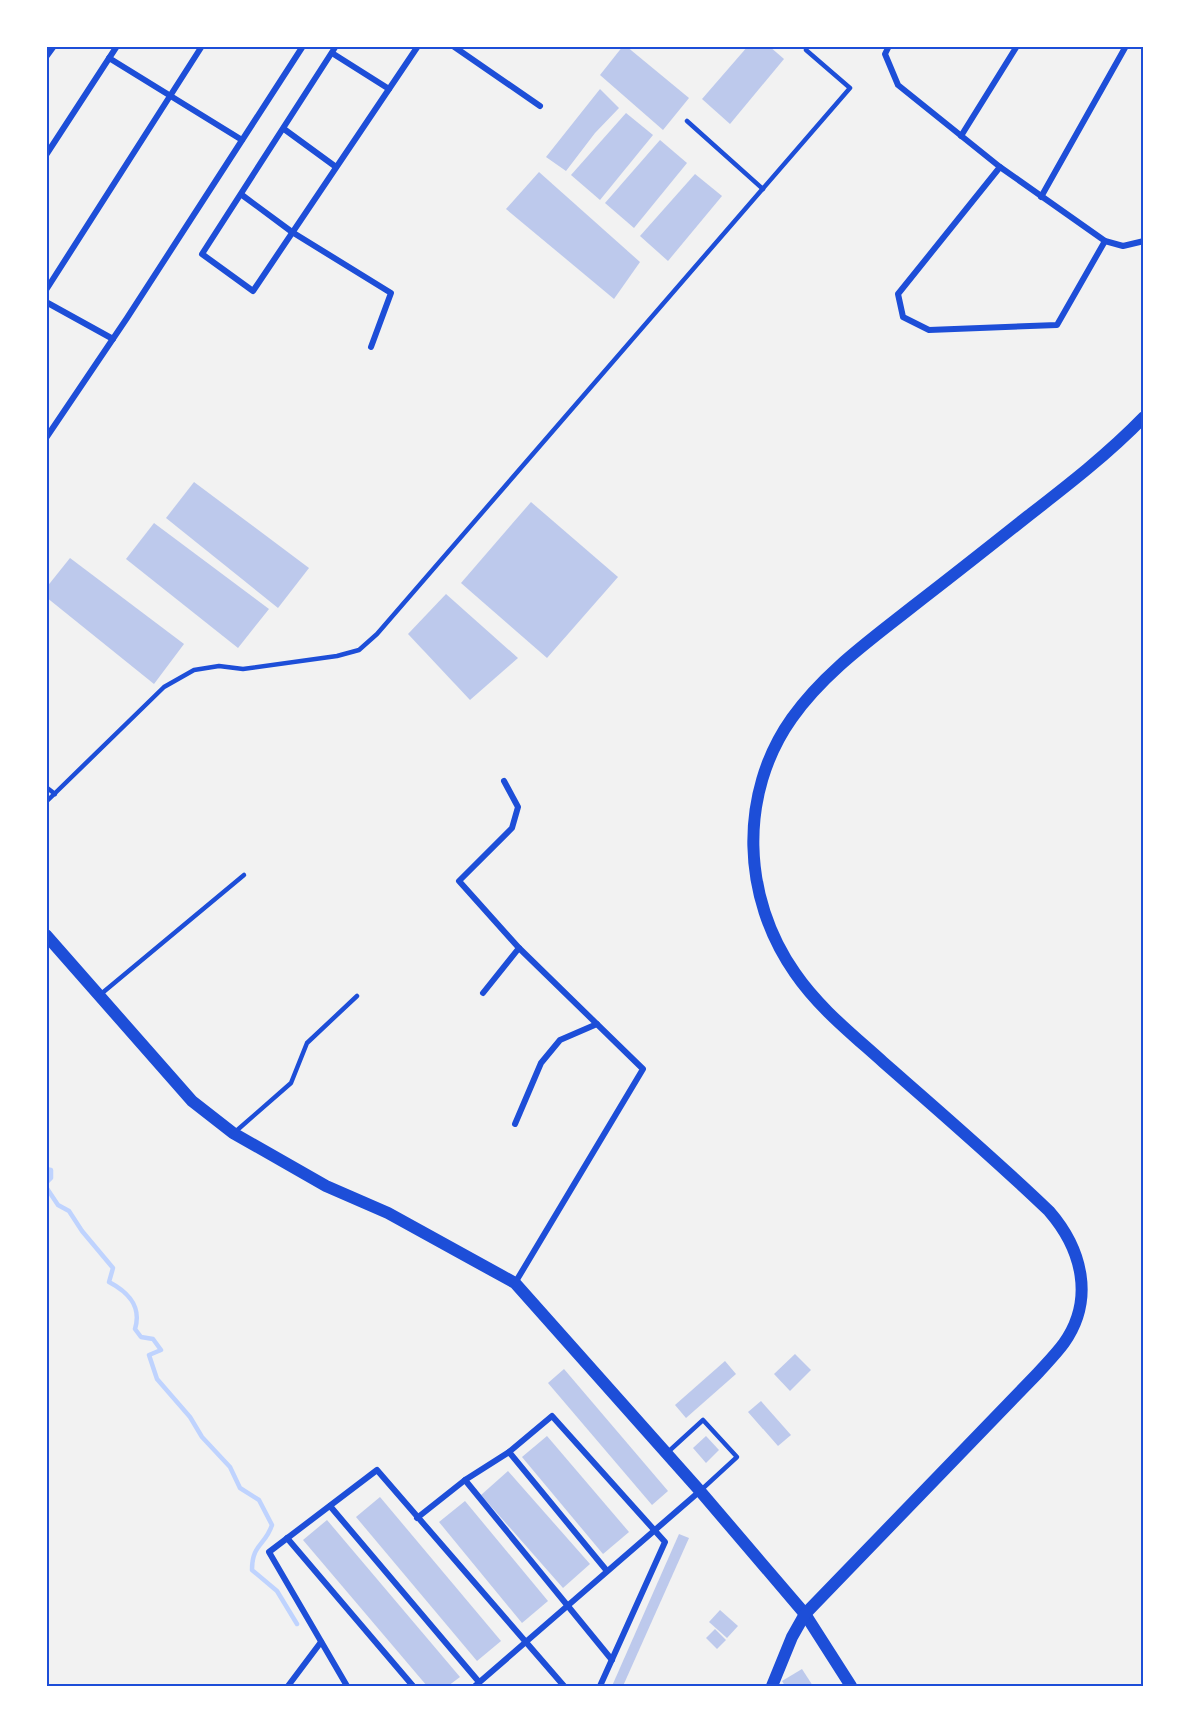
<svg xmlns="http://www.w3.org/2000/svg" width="1190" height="1733" font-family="'Archivo Narrow',sans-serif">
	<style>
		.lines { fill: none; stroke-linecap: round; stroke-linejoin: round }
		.stream { stroke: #bfd3fe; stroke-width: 4.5 }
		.building { fill: #bdc9ec }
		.service { stroke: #1d4ed8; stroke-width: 4.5 }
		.minor { stroke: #1d4ed8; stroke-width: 6 }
		.secondary { stroke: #1d4ed8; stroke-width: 12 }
		.neatline { fill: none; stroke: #1d4ed8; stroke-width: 2 }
	</style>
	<rect width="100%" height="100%" fill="#f2f2f2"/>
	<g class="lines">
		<!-- stream -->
		<g class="stream">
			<polyline points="46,1169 51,1170 51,1178 46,1183"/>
			<path d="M46 1187 58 1205 69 1211 82 1231 113 1268 109 1282C128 1292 142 1306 135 1329L141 1337 153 1339 161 1350 149 1355 157 1379 190 1417 202 1437 230 1467 240 1488 259 1500 272 1525C265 1546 252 1544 252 1570L277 1591 297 1624"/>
		</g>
	</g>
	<!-- building -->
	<g class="building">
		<polygon points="623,46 626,46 689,98 663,130 600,75"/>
		<polygon points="748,46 769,46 784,59 730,124 702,99"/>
		<polygon points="600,89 619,108 595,133 566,171 546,157"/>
		<polygon points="626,113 653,135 600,200 571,175"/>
		<polygon points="660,140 687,163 634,228 605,203"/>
		<polygon points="539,172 640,262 614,299 506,209"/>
		<polygon points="695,174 722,196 668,261 640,236"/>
		<polygon points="194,482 309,568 278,608 166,518"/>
		<polygon points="531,502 618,577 547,658 461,583"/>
		<polygon points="154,523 269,609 238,648 126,559"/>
		<polygon points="70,558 184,644 154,684 46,597 46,588"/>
		<polygon points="446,594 518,658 470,700 408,634"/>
		<polygon points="795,1354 811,1370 790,1391 774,1374"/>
		<polygon points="725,1361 736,1374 686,1418 675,1405"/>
		<polygon points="564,1369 668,1491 652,1505 548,1383"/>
		<polygon points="761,1401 791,1435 778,1446 748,1412"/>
		<polygon points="547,1436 629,1532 603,1554 522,1457"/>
		<polygon points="706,1436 719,1450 706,1463 693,1448"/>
		<polygon points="508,1471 590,1564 563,1588 481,1495"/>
		<polygon points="380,1497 501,1641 477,1661 356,1517"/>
		<polygon points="465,1501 548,1601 522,1623 439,1522"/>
		<polygon points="327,1520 460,1677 448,1686 427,1686 303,1540"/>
		<polygon points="679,1534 689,1538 623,1686 612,1686"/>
		<polygon points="720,1610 738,1626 727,1638 709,1622"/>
		<polygon points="715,1629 726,1640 717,1649 706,1638"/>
		<polygon points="802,1669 813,1686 785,1686 782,1681"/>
	</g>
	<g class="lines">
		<!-- service -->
		<g class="service">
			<polyline points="687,121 763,189"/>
			<polyline points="46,787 55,794"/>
			<polyline points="46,802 164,687 194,670 219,666 243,669 337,656 359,650 377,634 850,88 806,50"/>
			<polyline points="101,994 244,875"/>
			<polyline points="235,1132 291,1083 307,1043 357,996"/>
			<polyline points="668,1452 703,1420 737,1457 700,1491"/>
		</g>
		<!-- minor -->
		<g class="minor">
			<polyline points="336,46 202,254 253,291 418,46"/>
			<polyline points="453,46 540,106"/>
			<polyline points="889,46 885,54 898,85 1000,167 1105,241 1123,246 1144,241"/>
			<polyline points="332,53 389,89"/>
			<polyline points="46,57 54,46"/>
			<polyline points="109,58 242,140"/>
			<polyline points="284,129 336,167"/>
			<polyline points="961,136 1017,46"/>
			<polyline points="46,155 117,46"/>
			<polyline points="1000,167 898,294 903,317 929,330 1057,325 1105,241"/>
			<polyline points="242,195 292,232 391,293 371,347"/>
			<polyline points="1041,197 1126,46"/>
			<polyline points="46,290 202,46"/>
			<polyline points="46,302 113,339"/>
			<polyline points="46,438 127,318 303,46"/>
			<polyline points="504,781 518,807 512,828 459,881 519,948 643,1069 515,1283"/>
			<polyline points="483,993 519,948"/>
			<polyline points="515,1124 541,1063 560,1040 597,1024"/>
			<polyline points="509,1452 607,1571"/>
			<polyline points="465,1480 612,1660"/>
			<polyline points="330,1506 479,1682"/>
			<polyline points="417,1518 465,1480 509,1452 552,1416 665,1542 600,1686"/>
			<polyline points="287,1538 413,1686"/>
			<polyline points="288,1686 321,1642"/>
			<polyline points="347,1686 269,1552 377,1470 564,1686"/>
			<polyline points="475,1686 700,1491"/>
		</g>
		<!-- secondary -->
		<g class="secondary">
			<polyline points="46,935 192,1101 233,1133 326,1186 388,1213 515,1283 700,1491 805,1614 851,1686"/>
			<path d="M772 1686 792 1637 805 1614 1037 1374C1046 1364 1056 1354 1064 1343 1095 1299 1082 1249 1049 1211 996 1160 939 1111 883 1062 852 1034 819 1008 795 973 742 898 738 794 792 718 824 673 869 641 912 607 951 577 989 547 1028 516 1068 485 1108 454 1144 417"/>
		</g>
	</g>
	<!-- border -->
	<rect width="1190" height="1733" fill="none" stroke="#ffffff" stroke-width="96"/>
	<rect x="48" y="48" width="1094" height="1637" class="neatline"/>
</svg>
